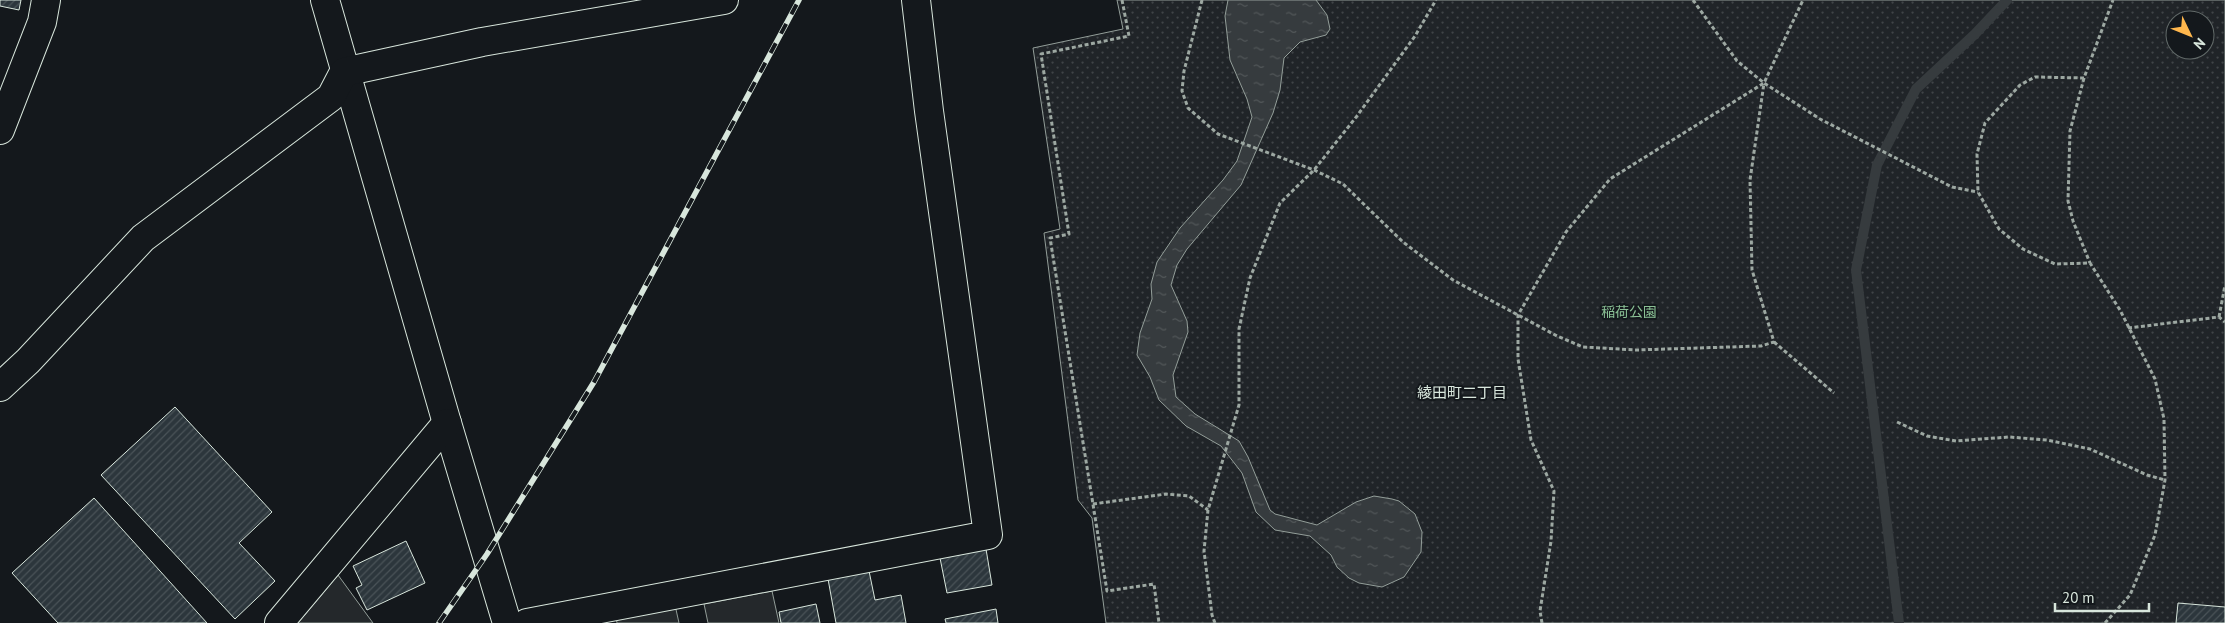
<svg xmlns="http://www.w3.org/2000/svg" width="2225" height="623" font-family="'PT Sans','Noto Sans JP',sans-serif">
	<style>
		.green { fill: url(#green-dots); stroke: #939e99; fill-rule: evenodd }
		.parking { fill: #24282b; stroke: #939e99 }
		.water { fill: url(#water-ripples); stroke: #939e99 }
		.lines { fill: none; stroke-linecap: round; stroke-linejoin: round }
		.stream { stroke: #363b3e; stroke-width: 10 }
		.building { fill: url(#building-hatch); stroke: #d8e6dc }
		.minor-casing { stroke: #d8e6dc; stroke-width: 30 }
		.major-casing { stroke: #d8e6dc; stroke-width: 30 }
		.path { stroke: #9da8a2; stroke-width: 3; stroke-dasharray: 4 2.5; stroke-linecap: butt }
		.minor { stroke: #14181c; stroke-width: 28 }
		.major { stroke: #14181c; stroke-width: 28 }
		.rail-casing { stroke: #d8e6dc; stroke-width: 5.5 }
		.rail { stroke: #14181c; stroke-width: 4; stroke-dasharray: 11; stroke-linecap: butt }
		.labels { text-anchor: middle; dominant-baseline: central; stroke-width: 4; stroke-linejoin: round; paint-order: stroke }
		.park-label { font-size: 14px; fill: #8ac095; stroke: #14181c }
		.neighbourhood-label { font-size: 15px; fill: #d8e6dc; stroke: #14181c }
	</style>
	<defs>
		<pattern id="green-dots" width="8" height="8" patternUnits="userSpaceOnUse" patternTransform="scale(1.25)"><rect width="8" height="8" fill="#202428"/><path d="M2 2h.1M6 6h.1" fill="none" stroke="#404447" stroke-width="1.8" stroke-linecap="round"/></pattern>
		<pattern id="water-ripples" width="26" height="14" patternUnits="userSpaceOnUse" patternTransform="scale(1.25)"><rect width="26" height="14" fill="#363b3e"/><path d="M2 4q2-2 4 0t4 0M15 11q2-2 4 0t4 0" fill="none" stroke="#525759"/></pattern>
		<pattern id="building-hatch" width="6" height="6" patternUnits="userSpaceOnUse" patternTransform="scale(1.25)"><rect width="6" height="6" fill="#2c363c"/><path d="M-1 1l2-2M0 6l6-6M5 7l2-2" fill="none" stroke="#4a5358"/></pattern>
	</defs>
	<rect width="100%" height="100%" fill="#14181c"/>
	<!-- green -->
	<path class="green" d="M1117 0H2225V623H1106L1092 518 1078 500 1044 233 1060 229 1033 48 1123 29ZM2175 20H2205V50H2175Z"/>
	<!-- parking -->
	<g class="parking">
		<polygon points="338,575 373,623 298,623"/>
		<polygon points="772,591 779,623 708,623 704,604"/>
		<polygon points="675,605 679,623 617,623 616,617"/>
	</g>
	<!-- water -->
	<polygon class="water" points="1228,0 1316,0 1327,15 1330,29 1326,35 1300,42 1284,58 1280,90 1273,113 1241,185 1187,249 1177,265 1171,285 1187,321 1188,332 1173,375 1176,397 1195,414 1239,441 1248,457 1270,510 1275,514 1317,525 1356,502 1374,496 1392,499 1399,501 1415,514 1422,532 1421,552 1404,577 1382,587 1359,583 1349,578 1337,567 1331,555 1310,536 1275,530 1256,512 1242,473 1221,446 1186,426 1159,400 1150,377 1137,355 1140,333 1152,299 1151,284 1157,262 1180,228 1223,180 1237,161 1252,117 1247,99 1230,60 1225,16"/>
	<g class="lines">
		<!-- stream -->
		<polyline class="stream" points="1899,623 1856,270 1877,165 1916,89 1975,34 2007,0"/>
	</g>
	<!-- building -->
	<g class="building">
		<polygon points="0,0 21,0 19,10 0,6"/>
		<polygon points="175,407 272,512 239,543 275,581 235,619 101,475"/>
		<polygon points="94,498 207,623 58,623 12,573"/>
		<polygon points="406,541 425,583 367,610 356,588 362,585 353,566"/>
		<polygon points="986,549 992,585 947,593 940,558"/>
		<polygon points="869,571 875,600 901,595 906,623 836,623 828,579"/>
		<polygon points="2178,603 2225,607 2225,623 2176,623"/>
		<polygon points="816,604 820,623 781,623 779,612"/>
		<polygon points="996,609 998,623 946,623 945,619"/>
	</g>
	<g class="lines">
		<!-- minor casing -->
		<g class="minor-casing">
			<g id="minor">
				<polyline points="325,0 447,423 507,623"/>
				<polyline points="0,387 28,361 143,238 331,97 344,72 482,42 724,0"/>
				<polyline points="279,623 447,423"/>
				<polyline points="527,623 988,535 929,111 916,0"/>
			</g>
		</g>
		<!-- major casing -->
		<g class="major-casing">
			<polyline id="major" points="0,130 42,22 46,0"/>
		</g>
		<!-- path -->
		<g class="path">
			<polyline points="1122,0 1129,36 1041,54 1069,234 1050,238 1107,591 1154,584 1159,623"/>
			<polyline points="1202,0 1184,71 1182,91 1188,108 1218,134 1314,170 1343,184 1403,242 1453,280 1557,336 1583,347 1636,350 1761,346 1774,342 1752,270 1750,180 1764,83"/>
			<polyline points="1693,0 1737,61 1764,83 1820,119 1952,187 1978,192"/>
			<polyline points="2084,78 2070,131 2068,201 2073,221 2090,263"/>
			<polyline points="2219,317 2225,285"/>
			<polyline points="2128,328 2219,317 2225,322"/>
			<polyline points="1774,342 1834,393"/>
			<polyline points="1897,422 1927,436 1956,441 2009,437 2047,440 2090,449 2147,475 2165,480"/>
			<polyline points="1093,504 1166,494 1189,496 1208,510"/>
			<polyline points="1215,623 1212,615 1204,551 1208,510 1239,405 1239,329 1250,278 1280,203 1314,170 1357,116 1415,36 1436,0"/>
			<polyline points="1542,623 1540,611 1551,541 1554,491 1531,440 1518,359 1518,315 1566,232 1610,179 1764,83 1803,0"/>
			<polyline points="2105,623 2130,595 2155,535 2165,480 2164,419 2155,379 2120,310 2090,263 2055,264 2023,249 1999,229 1978,192 1977,154 1985,123 2020,85 2035,77 2084,78 2113,0"/>
		</g>
		<!-- minor -->
		<use href="#minor" class="minor"/>
		<!-- major -->
		<use href="#major" class="major"/>
		<!-- rail casing -->
		<g class="rail-casing">
			<polyline id="rail" points="439,623 487,554 594,382 799,0"/>
		</g>
		<!-- rail -->
		<use href="#rail" class="rail"/>
	</g>
	<g class="labels">
		<!-- park labels -->
		<g class="park-label">
			<text x="1629" y="312">稲荷公園</text>
		</g>
		<!-- neighbourhood labels -->
		<g class="neighbourhood-label">
			<text x="1462" y="392">綾田町二丁目</text>
		</g>
	</g>
	<!-- north arrow -->
	<g transform="translate(2190 35) rotate(133)"><circle r="24" fill="#14181c" stroke="#626a69"/>
	<path d="M0-4L9 19L0 12L-9 19Z" fill="#ffb74d"/>
	<text y="-8" font-size="14" font-weight="bold" text-anchor="middle" fill="#d8e6dc">N</text>
	</g>
	<!-- scale -->
	<path d="M2055 603v8h94v-8" fill="none" stroke="#d8e6dc" stroke-width="2.5"/>
	<text x="2062" y="603" font-size="15" fill="#d8e6dc" stroke="#14181c" stroke-width="4" paint-order="stroke">20 m</text>
</svg>
